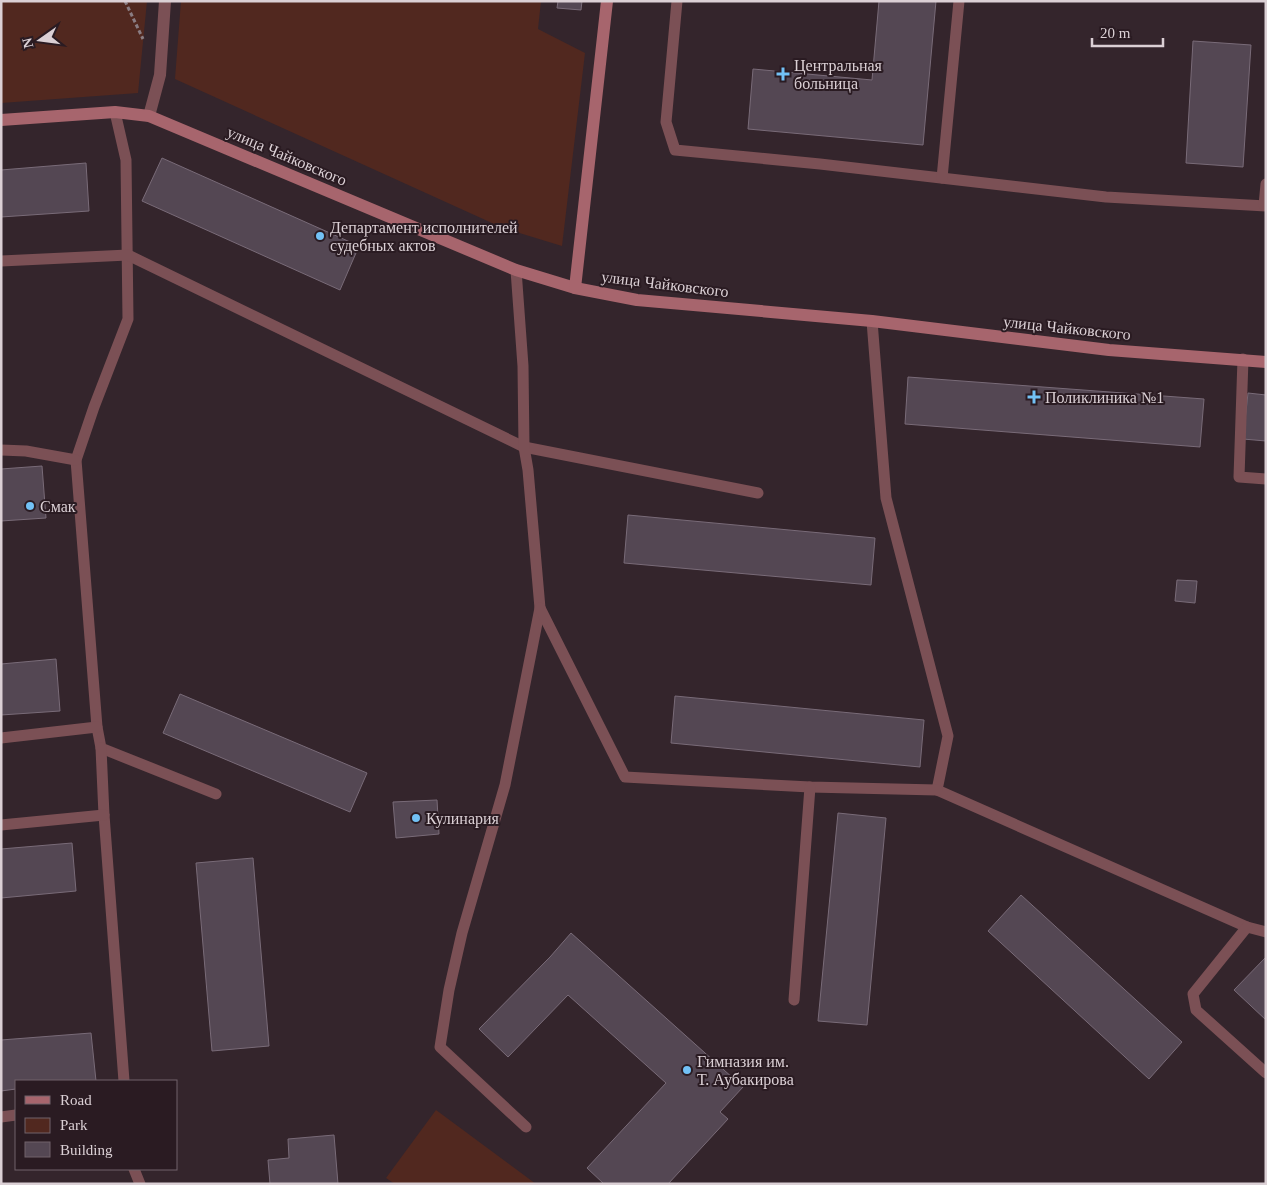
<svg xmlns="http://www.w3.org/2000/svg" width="1267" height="1185" font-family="Georgia,serif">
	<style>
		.green { fill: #51281f }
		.building { fill: #544753; stroke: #796b78 }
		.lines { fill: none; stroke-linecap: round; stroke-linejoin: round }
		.path { stroke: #8a7d83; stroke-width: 3; stroke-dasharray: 4 2.5; stroke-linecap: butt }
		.lane { stroke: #7b5055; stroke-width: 11 }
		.street { stroke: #7b5055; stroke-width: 12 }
		.secondary { stroke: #a7656d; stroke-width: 12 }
		.poi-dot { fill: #72c1f5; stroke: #2a1b22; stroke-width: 2 }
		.labels { text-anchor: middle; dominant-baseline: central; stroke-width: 4; stroke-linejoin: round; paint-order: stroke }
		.poi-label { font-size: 16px; fill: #dbd0d5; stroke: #2a1b22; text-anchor: start }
		.street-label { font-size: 16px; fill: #dbd0d5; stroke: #2a1b22 }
	</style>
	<rect width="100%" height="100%" fill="#34252c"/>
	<!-- green -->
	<g class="green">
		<polygon points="1,1 147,1 138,93 1,103"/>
		<polygon points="181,1 541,1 538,29 585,53 562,246 503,228 175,79"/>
		<polygon points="436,1110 536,1184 395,1184 386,1178"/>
	</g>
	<!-- building -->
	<g class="building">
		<polygon points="558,1 582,1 581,10 557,8"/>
		<polygon points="879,1 936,1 923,145 748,129 753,69 872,80"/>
		<polygon points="1193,41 1251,45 1243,167 1186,163"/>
		<polygon points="162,158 359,246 340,290 142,201"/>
		<polygon points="86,163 89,211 1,217 1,170"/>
		<polygon points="908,377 1204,399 1200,447 905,424"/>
		<polygon points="1248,393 1266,395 1266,441 1243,439"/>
		<polygon points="42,466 46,518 1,521 1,469"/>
		<polygon points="628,515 875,538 871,585 624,563"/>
		<polygon points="1177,580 1197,581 1195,603 1175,601"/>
		<polygon points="56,659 60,711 1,715 1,664"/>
		<polygon points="180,694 367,773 350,812 163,733"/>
		<polygon points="675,696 924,720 920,767 671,743"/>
		<polygon points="437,800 439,834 396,838 393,802"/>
		<polygon points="838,813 886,818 867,1025 818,1021"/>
		<polygon points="72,843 76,891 1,898 1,849"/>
		<polygon points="253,858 269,1046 212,1051 196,863"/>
		<polygon points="1021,895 1182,1042 1149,1079 988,931"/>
		<polygon points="571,933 743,1087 720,1112 728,1119 668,1184 604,1184 587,1168 666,1083 568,995 508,1057 479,1029 550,957"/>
		<polygon points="1266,957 1266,1020 1234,990"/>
		<polygon points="91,1033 96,1081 16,1081 16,1089 1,1091 1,1040"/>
		<polygon points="334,1135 338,1184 270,1184 268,1160 289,1158 288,1139"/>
	</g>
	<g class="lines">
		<!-- path -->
		<polyline class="path" points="125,1 143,39"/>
		<!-- lane -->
		<g class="lane">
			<polyline points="677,1 666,122 675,150 820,164 1106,197 1266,206"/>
			<polyline points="115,112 126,160 128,319 94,407 76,460 97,727 101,748 216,794"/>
			<polyline points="942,178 959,1"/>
			<polyline points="1264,205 1266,184"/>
			<polyline points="1,261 128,255 524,447 758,493"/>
			<polyline points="516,270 523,366 524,447 528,470 540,608 505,785 462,933 449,990 440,1047 526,1127"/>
			<polyline points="872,321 886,498 948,736 937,790 1247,927 1266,932"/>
			<polyline points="1243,359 1239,477 1266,479"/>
			<polyline points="1,450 26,451 76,460"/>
			<polyline points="540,608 625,777 810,787 937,790"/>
			<polyline points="1,738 97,727"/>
			<polyline points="101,748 104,815 124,1081"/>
			<polyline points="1,825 104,815"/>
			<polyline points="1247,927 1193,994 1196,1010 1266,1073"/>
			<polyline points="794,1000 810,787"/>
			<polyline points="1,1117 16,1115"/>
			<polyline points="134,1169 140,1184"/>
		</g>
		<!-- street -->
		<polyline class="street" points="149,116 160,75 165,1"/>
		<!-- secondary -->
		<g class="secondary">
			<polyline points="1,120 115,112 149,116 516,270 575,288 637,300 872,321 1109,350 1266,362"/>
			<polyline points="575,288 607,1"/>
		</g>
	</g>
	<!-- markers -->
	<g class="poi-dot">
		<path d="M780.5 66.5h5v5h5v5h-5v5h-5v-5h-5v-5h5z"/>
		<circle cx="320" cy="236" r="5"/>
		<path d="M1031.5 389.5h5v5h5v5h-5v5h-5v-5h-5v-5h5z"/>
		<circle cx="30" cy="506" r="5"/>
		<circle cx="416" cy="818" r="5"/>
		<circle cx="687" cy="1070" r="5"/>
	</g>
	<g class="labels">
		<!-- poi labels -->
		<g class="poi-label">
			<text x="794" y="65">Центральная<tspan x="794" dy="18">больница</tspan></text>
			<text x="330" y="227">Департамент исполнителей<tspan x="330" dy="18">судебных актов</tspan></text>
			<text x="1045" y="397">Поликлиника №1</text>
			<text x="40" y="506">Смак</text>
			<text x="426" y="818">Кулинария</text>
			<text x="697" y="1061">Гимназия им.<tspan x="697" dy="18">Т. Аубакирова</tspan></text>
		</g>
		<!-- street labels -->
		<g class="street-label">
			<text transform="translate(287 156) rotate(23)">улица Чайковского</text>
			<text transform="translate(665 284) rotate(7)">улица Чайковского</text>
			<text transform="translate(1067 328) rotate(6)">улица Чайковского</text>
		</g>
	</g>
	<!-- border -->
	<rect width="1267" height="1185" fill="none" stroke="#dbd0d5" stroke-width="5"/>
	<!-- legend -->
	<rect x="15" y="1080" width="162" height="90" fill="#2a1b22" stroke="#71636a"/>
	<rect x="25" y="1096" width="25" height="8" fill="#a7656d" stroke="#71636a"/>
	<text x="60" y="1105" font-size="15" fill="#dbd0d5">Road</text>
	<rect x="25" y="1118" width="25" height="15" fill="#51281f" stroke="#71636a"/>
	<text x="60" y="1130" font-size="15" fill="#dbd0d5">Park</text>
	<rect x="25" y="1142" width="25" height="15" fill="#544753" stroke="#71636a"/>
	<text x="60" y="1155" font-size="15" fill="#dbd0d5">Building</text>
	<!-- north arrow -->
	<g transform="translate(40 40) rotate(256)" stroke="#2a1b22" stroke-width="4" paint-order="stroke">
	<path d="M0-4L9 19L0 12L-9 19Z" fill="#dbd0d5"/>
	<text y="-8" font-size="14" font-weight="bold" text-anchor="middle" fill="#dbd0d5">N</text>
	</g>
	<!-- scale -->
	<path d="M1092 38v8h71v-8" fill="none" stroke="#dbd0d5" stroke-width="2.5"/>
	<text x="1100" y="38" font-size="15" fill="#dbd0d5" stroke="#2a1b22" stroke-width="4" paint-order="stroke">20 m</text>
</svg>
